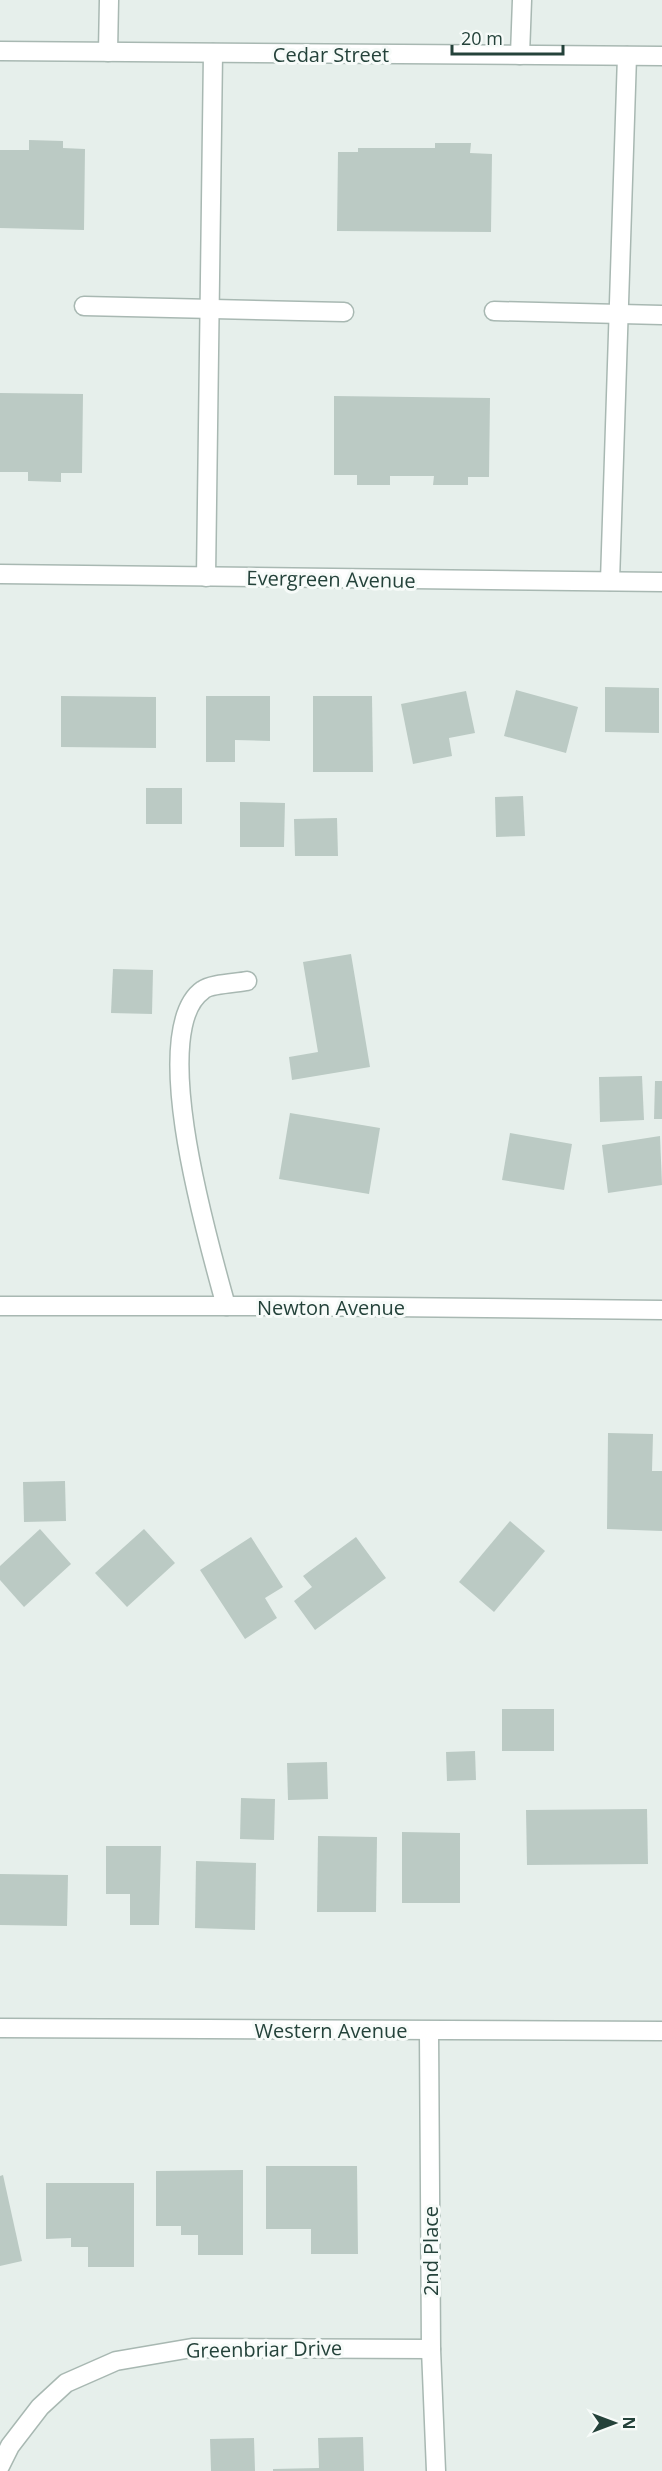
<svg xmlns="http://www.w3.org/2000/svg" width="662" height="2471" font-family="'Open Sans',sans-serif">
	<style>
		.building { fill: #bbcac4 }
		.lines { fill: none; stroke-linecap: round; stroke-linejoin: round }
		.lane-casing { stroke: #a8b8b2; stroke-width: 21 }
		.street-casing { stroke: #a8b8b2; stroke-width: 21 }
		.lane { stroke: #fff; stroke-width: 18 }
		.street { stroke: #fff; stroke-width: 18 }
		.labels { text-anchor: middle; dominant-baseline: central; stroke-width: 6; stroke-linejoin: round; paint-order: stroke }
		.street-label { font-size: 20px; fill: #24423a; stroke: #f7fbf9 }
	</style>
	<rect width="100%" height="100%" fill="#e6efeb"/>
	<!-- building -->
	<g class="building">
		<polygon points="29,140 63,141 63,148 85,149 84,230 0,228 0,150 29,150"/>
		<polygon points="435,143 471,143 470,153 492,154 491,232 337,231 338,152 358,152 358,148 435,148"/>
		<polygon points="0,393 83,394 82,473 61,473 61,482 28,481 28,472 0,472"/>
		<polygon points="334,396 490,398 489,477 468,477 468,485 433,485 434,476 390,476 390,485 357,485 357,475 334,475"/>
		<polygon points="605,687 659,688 659,733 605,732"/>
		<polygon points="516,690 578,707 566,753 504,736"/>
		<polygon points="466,691 475,733 449,738 452,756 413,764 401,704"/>
		<polygon points="61,696 156,697 156,748 61,747"/>
		<polygon points="206,696 270,696 270,741 235,740 235,762 206,762"/>
		<polygon points="313,696 372,696 373,772 313,772"/>
		<rect x="146" y="788" width="36" height="36"/>
		<polygon points="523,796 525,836 496,837 495,797"/>
		<polygon points="240,802 285,803 284,847 240,847"/>
		<polygon points="337,818 338,856 295,856 294,819"/>
		<polygon points="351,954 370,1067 292,1080 289,1057 318,1052 303,962"/>
		<polygon points="113,969 153,970 152,1014 111,1013"/>
		<polygon points="642,1076 644,1120 600,1122 599,1077"/>
		<polygon points="655,1081 662,1081 662,1119 654,1119"/>
		<polygon points="290,1113 380,1128 369,1194 279,1179"/>
		<polygon points="510,1133 572,1144 564,1190 502,1180"/>
		<polygon points="660,1136 662,1185 608,1193 602,1145"/>
		<polygon points="608,1433 653,1434 652,1471 662,1471 662,1531 607,1529"/>
		<polygon points="65,1481 66,1521 24,1522 23,1482"/>
		<polygon points="510,1521 545,1551 494,1612 459,1582"/>
		<polygon points="40,1529 71,1564 24,1607 0,1580 0,1566"/>
		<polygon points="144,1529 175,1563 127,1607 95,1573"/>
		<polygon points="251,1537 283,1587 265,1598 277,1618 245,1639 200,1570"/>
		<polygon points="356,1537 386,1578 315,1630 294,1601 312,1587 303,1576"/>
		<rect x="502" y="1709" width="52" height="42"/>
		<polygon points="475,1751 476,1780 447,1781 446,1752"/>
		<polygon points="327,1762 328,1799 288,1800 287,1763"/>
		<polygon points="241,1798 275,1799 274,1840 240,1839"/>
		<polygon points="647,1809 648,1864 527,1865 526,1810"/>
		<polygon points="402,1832 460,1833 460,1903 402,1903"/>
		<polygon points="318,1836 377,1837 376,1912 317,1912"/>
		<polygon points="106,1846 161,1846 159,1925 130,1925 130,1894 106,1894"/>
		<polygon points="196,1861 256,1863 255,1930 195,1928"/>
		<polygon points="0,1874 68,1875 67,1926 0,1925"/>
		<polygon points="266,2166 357,2166 358,2254 311,2254 311,2229 266,2229"/>
		<polygon points="243,2170 243,2255 198,2255 198,2235 181,2235 181,2226 156,2226 156,2171"/>
		<polygon points="3,2175 22,2261 0,2266 0,2176"/>
		<polygon points="46,2183 134,2183 134,2267 88,2267 88,2247 71,2247 71,2238 46,2239"/>
		<polygon points="363,2437 364,2471 273,2471 273,2469 319,2468 318,2438"/>
		<polygon points="254,2438 255,2471 211,2471 210,2439"/>
	</g>
	<g class="lines">
		<!-- lane casing -->
		<g class="lane-casing">
			<g id="lane">
				<polyline points="108,52 109,0"/>
				<polyline points="520,55 522,0"/>
				<polyline points="84,306 344,312"/>
				<polyline points="494,311 662,315"/>
				<polyline points="206,577 213,53"/>
				<polyline points="610,581 627,56"/>
				<path d="M226 1306C210 1247 145 1030 203 990 210 984 237 983 247 981"/>
			</g>
		</g>
		<!-- street casing -->
		<g class="street-casing">
			<g id="street">
				<polyline points="0,51 662,56"/>
				<polyline points="0,574 662,582"/>
				<polyline points="0,1306 290,1306 662,1310"/>
				<polyline points="0,2028 662,2031"/>
				<polyline points="429,2031 431,2349 436,2471"/>
				<polyline points="0,2466 10,2446 40,2407 66,2383 116,2361 192,2348 431,2349"/>
			</g>
		</g>
		<!-- lane -->
		<use href="#lane" class="lane"/>
		<!-- street -->
		<use href="#street" class="street"/>
	</g>
	<g class="labels">
		<!-- street labels -->
		<g class="street-label">
			<text x="331" y="54">Cedar Street</text>
			<text transform="translate(331 579) rotate(1)">Evergreen Avenue</text>
			<text x="331" y="1307">Newton Avenue</text>
			<text x="331" y="2030">Western Avenue</text>
			<text transform="translate(430 2251) rotate(-90)">2nd Place</text>
			<text transform="translate(264 2349) rotate(-1)">Greenbriar Drive</text>
		</g>
	</g>
	<!-- north arrow -->
	<g transform="translate(614 2423) rotate(90)" stroke="#f7fbf9" stroke-width="4.5" paint-order="stroke">
	<path d="M0-4.5L10 22L0 15L-10 22Z" fill="#24423a"/>
	<text y="-9" font-size="16" font-weight="bold" text-anchor="middle" fill="#24423a">N</text>
	</g>
	<!-- scale -->
	<path d="M452 45v9h111v-9" fill="none" stroke="#24423a" stroke-width="3"/>
	<text x="461" y="45" font-size="18" fill="#24423a" stroke="#f7fbf9" stroke-width="4.5" paint-order="stroke">20 m</text>
</svg>
